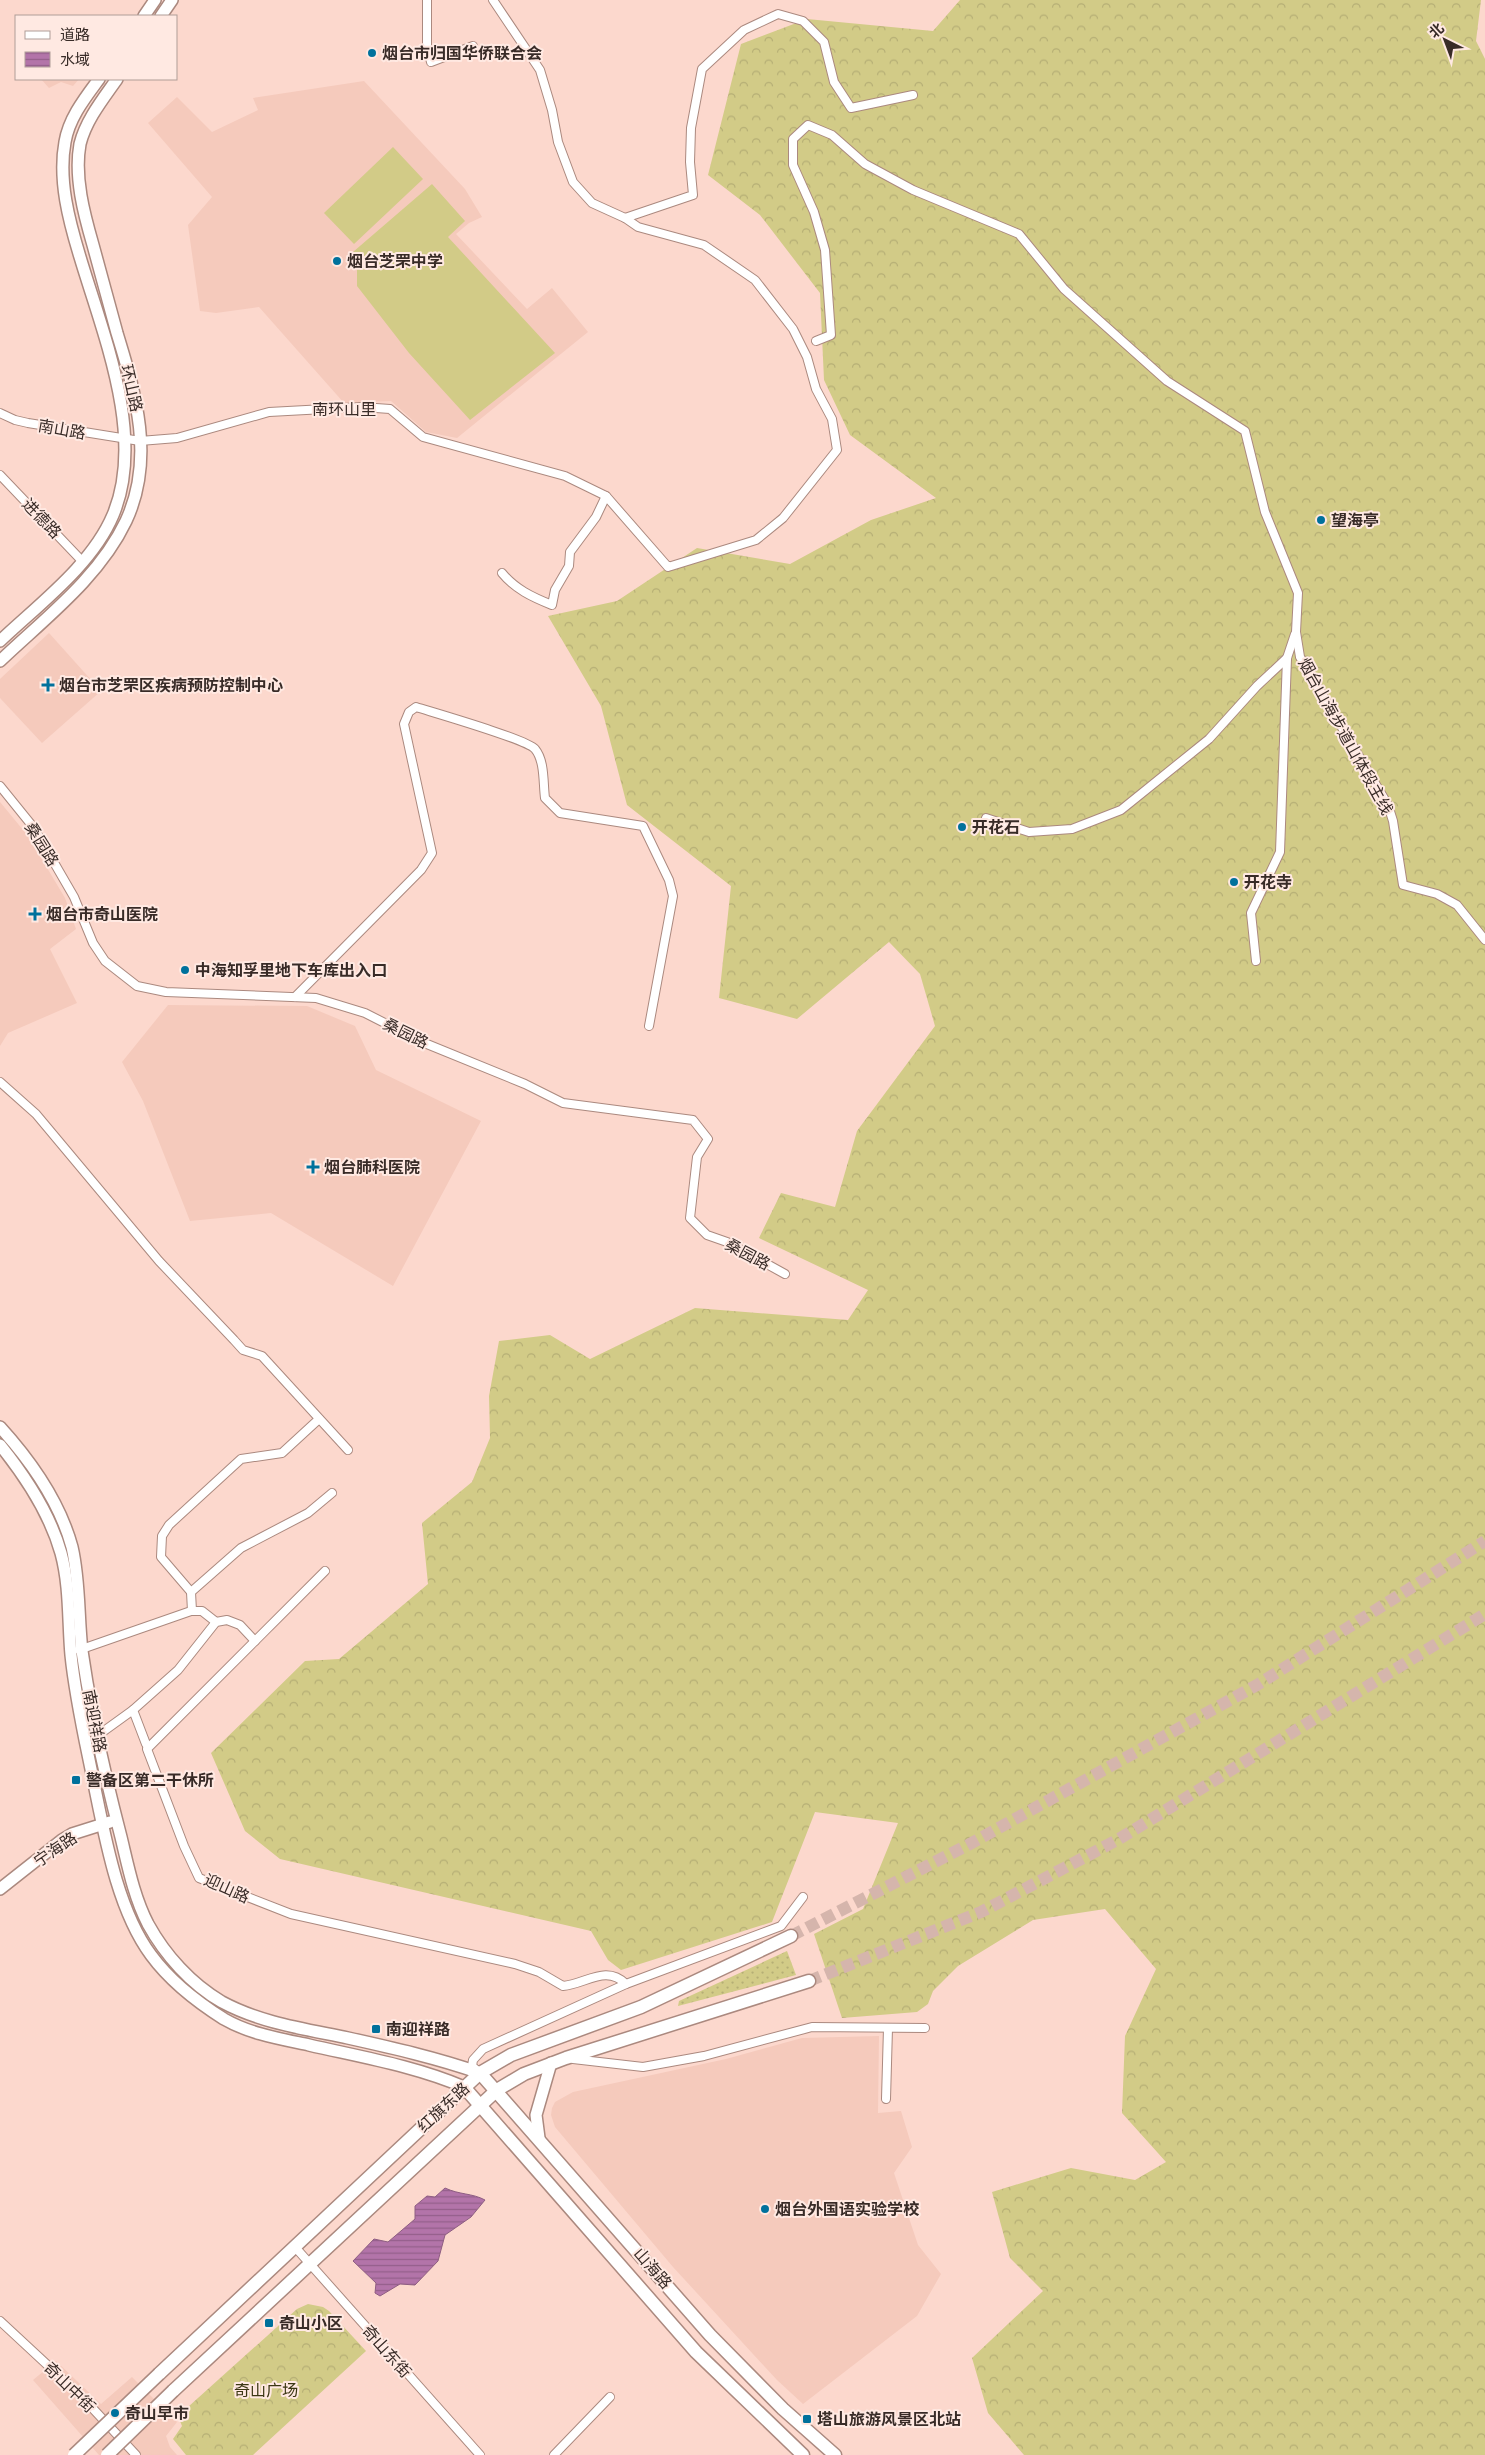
<svg xmlns="http://www.w3.org/2000/svg" width="1485" height="2455" font-family="'Noto Sans','Noto Sans SC',sans-serif">
	<style>
		.built { fill: #f5cabc }
		.grass { fill: url(#grass-dots) }
		.forest { fill: url(#forest-crowns) }
		.pitch { fill: #d2cb87 }
		.water { fill: url(#water-rules); stroke: #8e5e82 }
		.lines { fill: none; stroke-linecap: round; stroke-linejoin: round }
		.primary-tunnel { stroke: #d5b5ac; stroke-width: 12; stroke-dasharray: 12 6; stroke-linecap: butt }
		.street-casing { stroke: #ab897f; stroke-width: 10 }
		.secondary-casing { stroke: #ab897f; stroke-width: 14 }
		.primary-casing { stroke: #ab897f; stroke-width: 15 }
		.street { stroke: #fff; stroke-width: 8 }
		.secondary { stroke: #fff; stroke-width: 11 }
		.primary { stroke: #fff; stroke-width: 12 }
		.primary-bridge-casing { stroke: #ab897f; stroke-width: 15; stroke-linecap: butt }
		.primary-bridge { stroke: #fff; stroke-width: 12 }
		.poi-dot { fill: #00719c; stroke: #ffe9e2; stroke-width: 2 }
		.labels { text-anchor: middle; dominant-baseline: central; stroke-width: 4; stroke-linejoin: round; paint-order: stroke }
		.poi-label { font-size: 16px; font-weight: bold; fill: #382b27; stroke: #ffe9e2; text-anchor: start }
		.street-label { font-size: 16px; fill: #382b27; stroke: #ffe9e2 }
		.park-label { font-size: 16px; fill: #3b3713; stroke: #ffe9e2 }
	</style>
	<defs>
		<pattern id="grass-dots" width="8" height="8" patternUnits="userSpaceOnUse" patternTransform="scale(1.25)"><rect width="8" height="8" fill="#d2cb87"/><path d="M2 2h.1M6 6h.1" fill="none" stroke="#b5ae75" stroke-width="1.8" stroke-linecap="round"/></pattern>
		<pattern id="forest-crowns" width="20" height="18" patternUnits="userSpaceOnUse" patternTransform="scale(1.25)"><rect width="20" height="18" fill="#d2cb87"/><path d="M2 6a3 3 0 1 1 6 0M12 15a3 3 0 1 1 6 0" fill="none" stroke="#b5ae75"/></pattern>
		<pattern id="water-rules" width="6" height="5" patternUnits="userSpaceOnUse" patternTransform="scale(1.25)"><rect width="6" height="5" fill="#b374a9"/><path d="M0 2.5h6" fill="none" stroke="#935f8a"/></pattern>
	</defs>
	<rect width="100%" height="100%" fill="#fcd8cd"/>
	<!-- built -->
	<g class="built">
		<polygon points="41,79 79,79 73,86 61,82 49,88"/>
		<polygon points="364,81 465,189 482,217 469,223 456,234 527,309 552,288 588,332 457,438 426,432 391,401 344,403 259,307 216,313 200,311 188,225 212,197 148,123 177,97 212,132 258,110 253,98"/>
		<polygon points="49,633 101,691 42,743 0,698 0,679"/>
		<polygon points="0,802 28,836 65,898 76,929 50,949 77,1003 8,1033 0,1046"/>
		<polygon points="168,1005 307,1006 355,1026 376,1070 481,1121 393,1286 271,1213 190,1221 143,1101 122,1062"/>
		<polygon points="879,2036 878,2113 901,2111 912,2147 894,2173 918,2245 941,2274 917,2316 803,2404 777,2380 673,2267 555,2127 551,2115 552,2108 555,2102 573,2092 726,2059 802,2038"/>
		<polygon points="56,2361 101,2404 132,2377 177,2422 166,2436 170,2447 177,2455 99,2455 33,2380"/>
	</g>
	<!-- grass -->
	<polygon class="grass" points="787,1951 796,1975 678,2006 679,2001"/>
	<!-- forest -->
	<g class="forest">
		<polygon points="960,0 1481,0 1476,41 1485,59 1485,2455 1024,2455 988,2413 972,2358 1043,2291 1010,2258 992,2192 1071,2168 1135,2180 1166,2162 1122,2113 1125,2036 1156,1969 1105,1909 1033,1920 958,1966 933,1991 928,2004 917,2012 842,2018 814,1934 863,1909 898,1823 815,1812 772,1922 621,1970 608,1960 591,1931 280,1859 245,1831 211,1753 305,1661 339,1659 428,1584 422,1523 472,1482 490,1438 489,1396 499,1341 550,1335 590,1359 695,1308 848,1320 868,1290 759,1238 781,1193 835,1207 857,1131 935,1026 920,974 889,942 797,1019 719,998 731,886 627,805 601,706 548,616 617,601 697,548 790,564 871,520 936,498 850,435 824,380 820,293 760,215 708,175 741,44 807,19 933,31"/>
		<polygon points="308,2304 323,2307 329,2311 366,2351 253,2455 186,2455 173,2439 182,2426 178,2416 297,2309"/>
	</g>
	<!-- pitch -->
	<g class="pitch">
		<polygon points="393,147 423,179 354,244 324,213"/>
		<polygon points="432,184 465,221 448,237 555,353 470,420 409,353 357,286 357,259 353,252"/>
	</g>
	<!-- water -->
	<path class="water" d="M445 2188C460 2195 472 2193 485 2200L471 2217 445 2235 438 2261 415 2285 400 2284 380 2296 375 2293 376 2283 353 2261 374 2239 388 2242 415 2219V2206L427 2196 435 2197Z"/>
	<g class="lines">
		<!-- primary-tunnel -->
		<g class="primary-tunnel">
			<polyline points="791,1936 968,1845 1257,1685 1485,1541"/>
			<polyline points="809,1981 981,1912 1119,1839 1485,1614"/>
		</g>
		<!-- street casing -->
		<g class="street-casing">
			<g id="street">
				<polyline points="427,0 427,45 431,62 473,46"/>
				<polyline points="625,218 693,195 690,162 691,128 702,69 744,30 778,14 803,21 824,42 834,82 851,108 913,95"/>
				<polyline points="816,341 831,335 825,250 814,212 793,165 793,139 808,125 832,135 865,164 913,190 1019,234 1064,289 1167,381 1245,431 1265,512 1298,593 1296,632 1300,657 1388,805 1393,821 1403,885 1437,894 1457,905 1485,940"/>
				<polyline points="0,413 15,420 28,423 140,441 177,438 269,412 362,407 390,409 423,437 565,476 606,496 668,567 756,540 783,518 837,450 832,419 816,389 807,357 793,329 755,280 704,245 638,227 625,218 592,203 573,182 558,142 552,110 540,70 493,0"/>
				<polyline points="0,475 83,562"/>
				<path d="M502 573C515 589 532 597 552 605L555 590 569 566 570 552 596 517 606 496"/>
				<polyline points="0,786 34,828 74,897 93,943 105,961 137,986 166,992 316,998 365,1013 422,1042 525,1084 563,1103 693,1120 708,1139 697,1157 690,1218 707,1235 727,1242 785,1274"/>
				<polyline points="986,818 1029,832 1072,829 1121,810 1209,739 1257,686 1287,658"/>
				<polyline points="1256,961 1251,913 1280,852 1287,658 1295,634"/>
				<path d="M295 997 421 870 432 853 404 724 409 712 416 707C435 713 526 739 535 749 545 761 543 783 545 798L560 813 643 826 669 880 673 896 649 1026"/>
				<polyline points="0,1082 36,1114 159,1261 234,1340 243,1350 262,1356 348,1450"/>
				<path d="M325 1571 147 1749 184 1846 199 1878 291 1914 515 1964 539 1972 563 1986C586 1984 606 1964 626 1984"/>
				<polyline points="191,1592 161,1557 162,1536 169,1525 241,1459 282,1453 319,1419"/>
				<polyline points="192,1611 191,1592 241,1548 308,1513 332,1493"/>
				<polyline points="79,1650 191,1611 202,1611 216,1622"/>
				<polyline points="97,1736 133,1710"/>
				<polyline points="146,1744 133,1710 178,1670 216,1622 227,1620 240,1625 255,1641"/>
				<polyline points="573,2059 643,2067 704,2056 812,2027 925,2028"/>
				<polyline points="478,2071 472,2066 473,2060 483,2049 626,1984 781,1926 803,1897"/>
				<polyline points="886,2099 888,2028"/>
				<polyline points="295,2247 480,2455"/>
				<polyline points="0,2321 83,2398 136,2455"/>
				<polyline points="554,2455 610,2397"/>
			</g>
		</g>
		<!-- secondary casing -->
		<g class="secondary-casing">
			<g id="secondary">
				<polyline points="144,16 155,0"/>
				<polyline points="161,16 172,0"/>
				<path d="M0 641C39 604 92 565 113 515 146 437 103 334 80 257 69 221 58 180 65 142 69 118 85 98 99 79"/>
				<path d="M0 661C44 619 99 578 126 521 155 459 136 395 117 333 109 304 101 274 93 245 84 214 74 177 80 144 86 120 103 99 117 79"/>
				<path d="M0 1427C30 1460 60 1503 72 1547 80 1581 78 1616 82 1651 91 1713 105 1776 121 1837 128 1866 134 1897 148 1924 165 1955 191 1984 222 2002 261 2023 305 2029 348 2038 393 2048 437 2058 480 2073"/>
				<path d="M0 1445C25 1476 50 1514 61 1553 70 1586 68 1621 71 1655 75 1695 84 1735 92 1774 104 1831 116 1908 151 1955 170 1981 197 2002 224 2019 250 2034 281 2039 309 2045 361 2057 415 2066 464 2087"/>
				<polyline points="0,1889 62,1840 72,1834 110,1822"/>
				<polyline points="539,2138 536,2115 551,2063"/>
			</g>
		</g>
		<!-- primary casing -->
		<g class="primary-casing">
			<g id="primary">
				<polyline points="480,2073 710,2335 783,2409 835,2455"/>
				<polyline points="464,2087 696,2352 803,2455"/>
				<polyline points="159,2374 480,2073 511,2055 641,2007 791,1936"/>
				<polyline points="173,2391 497,2090 524,2074 566,2058 809,1981"/>
			</g>
		</g>
		<!-- street -->
		<use href="#street" class="street"/>
		<!-- secondary -->
		<use href="#secondary" class="secondary"/>
		<!-- primary -->
		<use href="#primary" class="primary"/>
		<!-- primary-bridge casing -->
		<g class="primary-bridge-casing">
			<g id="primary-bridge">
				<polyline points="74,2455 159,2374"/>
				<polyline points="107,2455 173,2391"/>
			</g>
		</g>
		<!-- primary-bridge -->
		<use href="#primary-bridge" class="primary-bridge"/>
	</g>
	<!-- markers -->
	<g class="poi-dot">
		<circle cx="372" cy="53" r="5"/>
		<circle cx="337" cy="261" r="5"/>
		<circle cx="1321" cy="520" r="5"/>
		<path d="M45.5 677.5h5v5h5v5h-5v5h-5v-5h-5v-5h5z"/>
		<circle cx="962" cy="827" r="5"/>
		<circle cx="1234" cy="882" r="5"/>
		<path d="M32.5 906.5h5v5h5v5h-5v5h-5v-5h-5v-5h5z"/>
		<circle cx="185" cy="970" r="5"/>
		<path d="M310.5 1159.5h5v5h5v5h-5v5h-5v-5h-5v-5h5z"/>
		<rect x="71" y="1775" width="10" height="10" rx="2.5"/>
		<rect x="371" y="2024" width="10" height="10" rx="2.5"/>
		<circle cx="765" cy="2209" r="5"/>
		<rect x="264" y="2318" width="10" height="10" rx="2.5"/>
		<circle cx="115" cy="2413" r="5"/>
		<rect x="802" y="2414" width="10" height="10" rx="2.5"/>
	</g>
	<g class="labels">
		<!-- poi labels -->
		<g class="poi-label">
			<text x="382" y="53">烟台市归国华侨联合会</text>
			<text x="347" y="261">烟台芝罘中学</text>
			<text x="1331" y="520">望海亭</text>
			<text x="59" y="685">烟台市芝罘区疾病预防控制中心</text>
			<text x="972" y="827">开花石</text>
			<text x="1244" y="882">开花寺</text>
			<text x="46" y="914">烟台市奇山医院</text>
			<text x="195" y="970">中海知孚里地下车库出入口</text>
			<text x="324" y="1167">烟台肺科医院</text>
			<text x="86" y="1780">警备区第二干休所</text>
			<text x="386" y="2029">南迎祥路</text>
			<text x="775" y="2209">烟台外国语实验学校</text>
			<text x="279" y="2323">奇山小区</text>
			<text x="125" y="2413">奇山早市</text>
			<text x="817" y="2419">塔山旅游风景区北站</text>
		</g>
		<!-- street labels -->
		<g class="street-label">
			<text transform="translate(132 388) rotate(77)">环山路</text>
			<text x="344" y="409">南环山里</text>
			<text transform="translate(62 429) rotate(10)">南山路</text>
			<text transform="translate(42 518) rotate(46)">进德路</text>
			<text transform="translate(1346 736) rotate(61)">烟台山海步道山体段主线</text>
			<text transform="translate(42 844) rotate(58)">桑园路</text>
			<text transform="translate(406 1033) rotate(26)">桑园路</text>
			<text transform="translate(748 1254) rotate(28)">桑园路</text>
			<text transform="translate(95 1721) rotate(79)">南迎祥路</text>
			<text transform="translate(55 1849) rotate(-34)">宁海路</text>
			<text transform="translate(227 1888) rotate(24)">迎山路</text>
			<text transform="translate(443 2107) rotate(-43)">红旗东路</text>
			<text transform="translate(653 2268) rotate(49)">山海路</text>
			<text transform="translate(387 2351) rotate(48)">奇山东街</text>
			<text transform="translate(70 2387) rotate(44)">奇山中街</text>
		</g>
		<!-- park labels -->
		<g class="park-label">
			<text x="266" y="2390">奇山广场</text>
		</g>
	</g>
	<!-- legend -->
	<rect x="15" y="15" width="162" height="65" fill="#ffe9e2" stroke="#af9d97"/>
	<rect x="25" y="31" width="25" height="8" fill="#ffffff" stroke="#af9d97"/>
	<text x="60" y="40" font-size="15" fill="#382b27">道路</text>
	<rect x="25" y="52" width="25" height="15" fill="url(#water-rules)" stroke="#af9d97"/>
	<text x="60" y="65" font-size="15" fill="#382b27">水域</text>
	<!-- north arrow -->
	<g transform="translate(1445 40) rotate(318)" stroke="#ffe9e2" stroke-width="4" paint-order="stroke">
	<path d="M0-4L9 19L0 12L-9 19Z" fill="#382b27"/>
	<text y="-8" font-size="14" font-weight="bold" text-anchor="middle" fill="#382b27">北</text>
	</g>
</svg>
